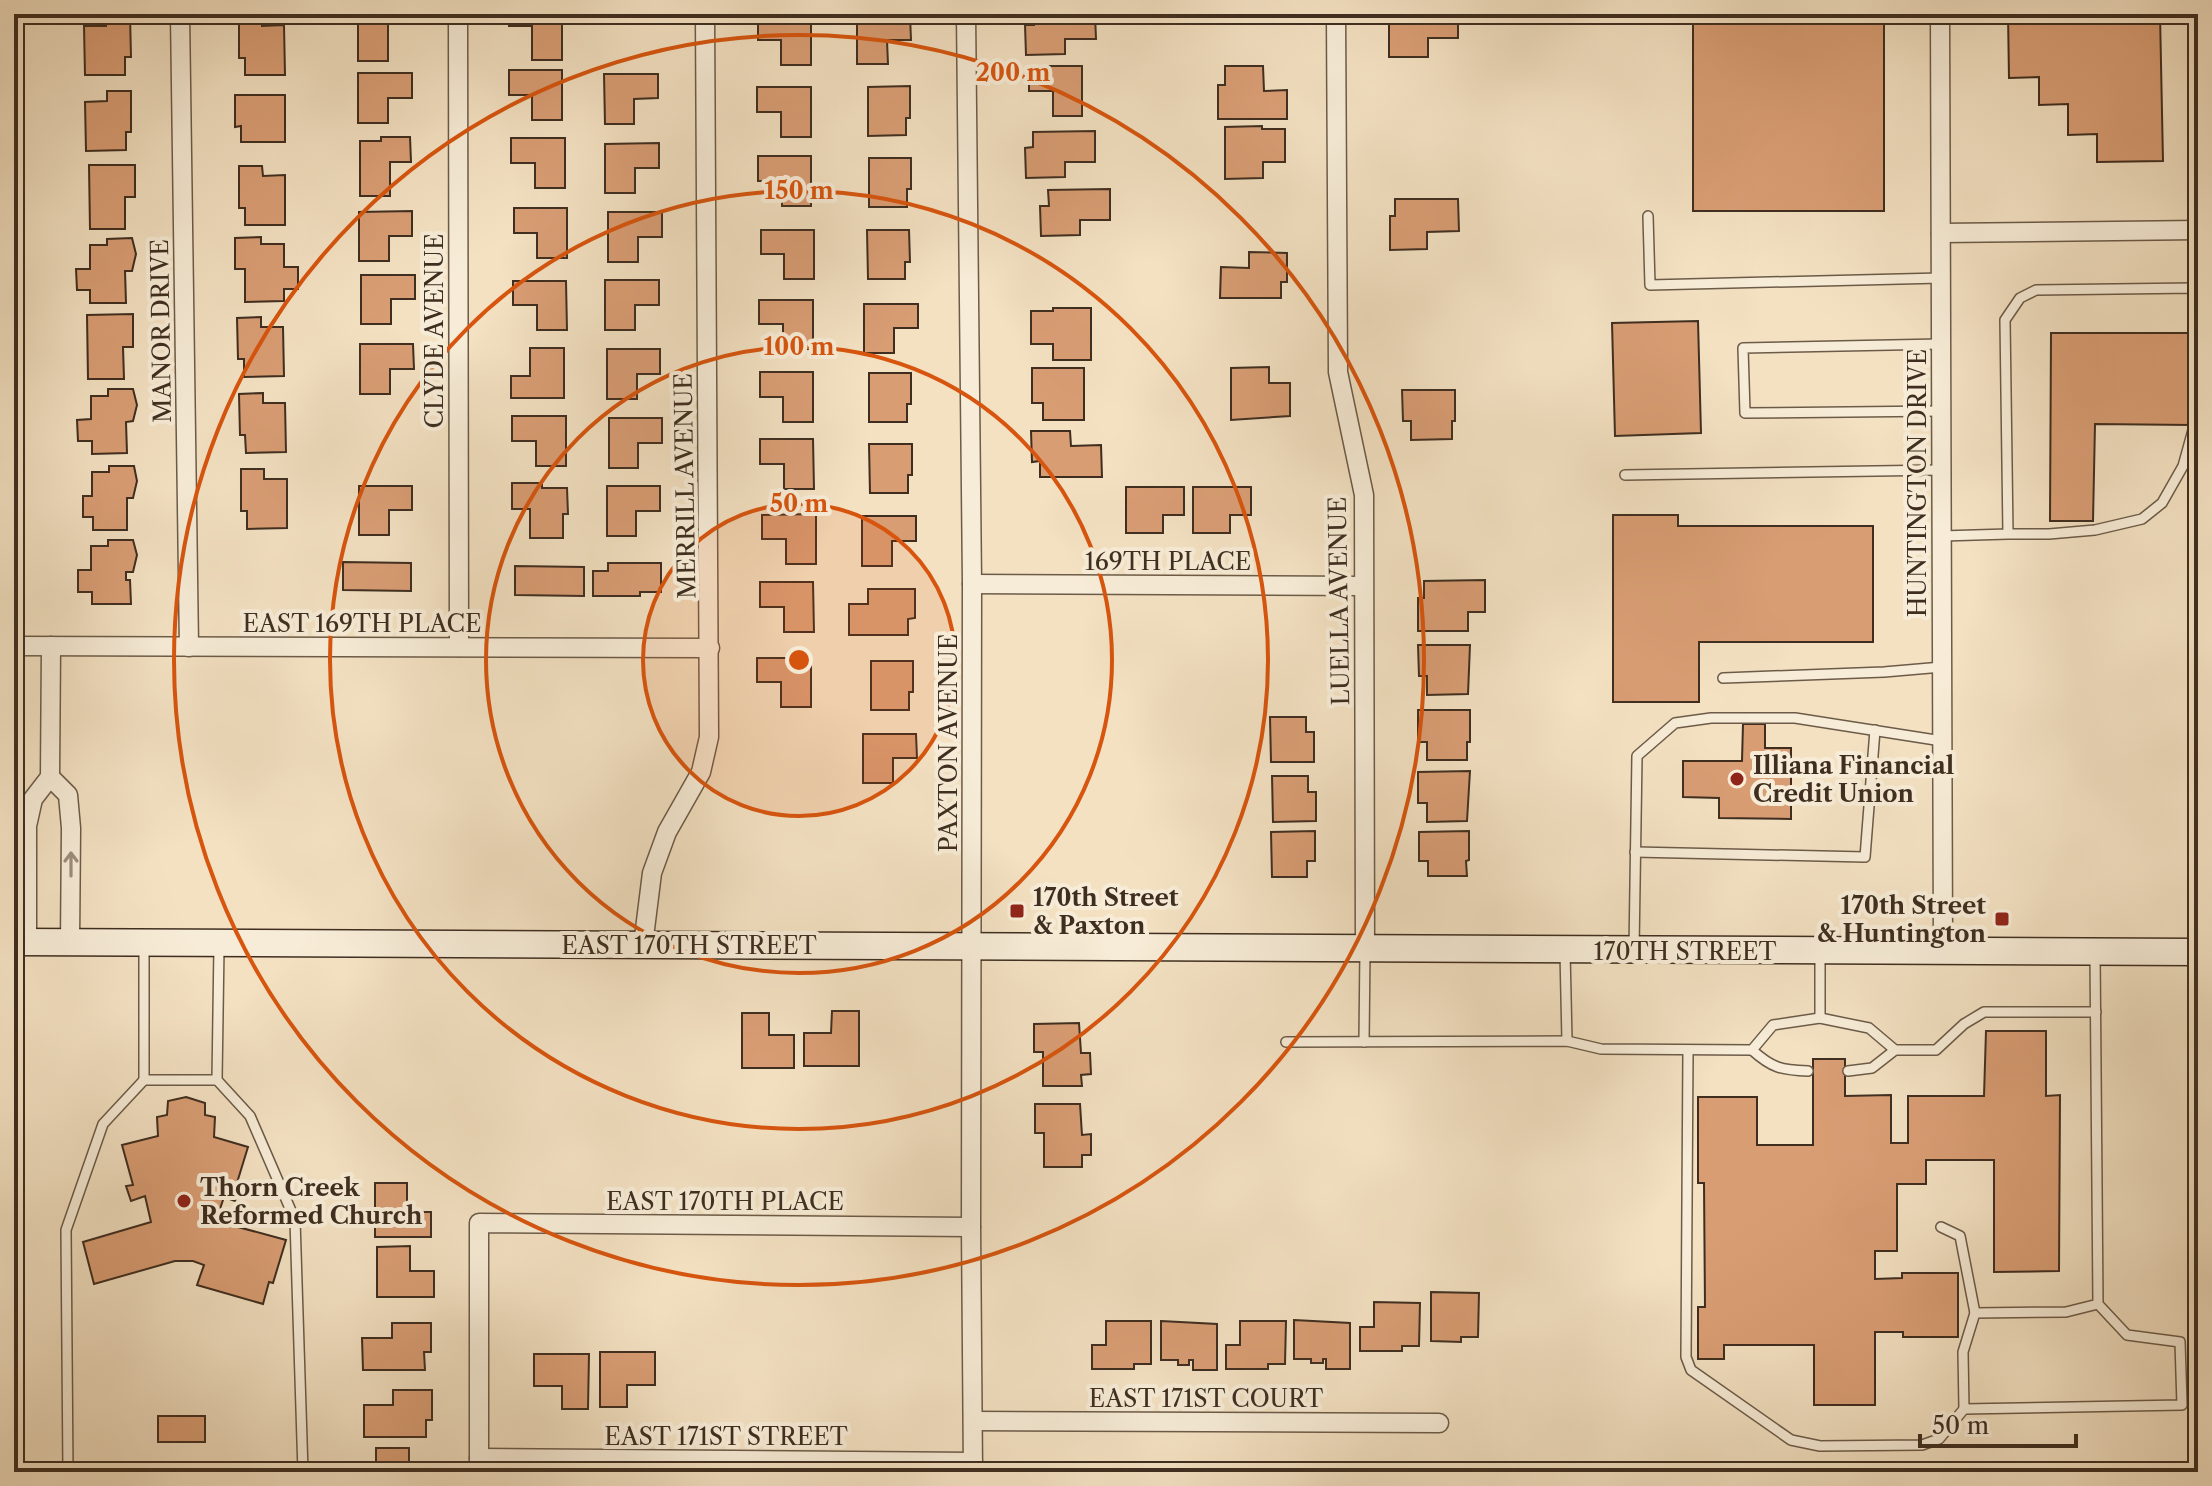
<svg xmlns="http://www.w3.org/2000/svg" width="2212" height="1486" font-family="'Libre Caslon Text',serif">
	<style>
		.building { fill: #d99d74; stroke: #3f2e20; stroke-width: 2 }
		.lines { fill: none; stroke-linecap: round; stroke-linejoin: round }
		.lane-casing { stroke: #6c5b48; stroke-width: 12 }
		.street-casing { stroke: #6c5b48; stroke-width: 21 }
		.secondary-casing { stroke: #3f2e20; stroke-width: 29 }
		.lane { stroke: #f7ecd7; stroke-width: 9 }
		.street { stroke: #f7ecd7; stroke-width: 18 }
		.secondary { stroke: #f7ecd7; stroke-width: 26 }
		.oneway { stroke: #9b8d7c }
		.ring { fill: none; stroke: #d7550e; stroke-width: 4 }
		.poi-dot { fill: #8f2418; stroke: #f7ecd7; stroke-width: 3 }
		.labels { text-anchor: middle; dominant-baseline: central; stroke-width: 8; stroke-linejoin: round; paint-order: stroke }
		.street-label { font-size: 24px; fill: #3f2e20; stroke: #f7ecd7 }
		.poi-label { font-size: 24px; font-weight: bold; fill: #3f2e20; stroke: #f7ecd7; text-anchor: start }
		.centre { fill: #d7550e; stroke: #f7ecd7; stroke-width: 4 }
		.ring-label { font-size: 24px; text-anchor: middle; font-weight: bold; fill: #d7550e; stroke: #f7ecd7; stroke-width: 8; stroke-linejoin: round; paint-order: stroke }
	</style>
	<rect width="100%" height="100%" fill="#f3e1c2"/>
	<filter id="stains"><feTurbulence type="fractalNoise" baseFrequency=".0025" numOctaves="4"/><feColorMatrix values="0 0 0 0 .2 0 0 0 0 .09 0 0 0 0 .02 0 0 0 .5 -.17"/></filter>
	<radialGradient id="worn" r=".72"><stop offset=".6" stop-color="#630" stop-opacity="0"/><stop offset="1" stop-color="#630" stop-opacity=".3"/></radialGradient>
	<!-- building -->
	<g class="building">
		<polygon points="358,14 411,14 411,21 388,21 388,61 358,61"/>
		<polygon points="509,14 562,14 562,60 532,60 532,26 509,26"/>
		<polygon points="1034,14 1095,14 1096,39 1065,39 1065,54 1026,55 1025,25 1034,25"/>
		<polygon points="1395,14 1458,14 1458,38 1428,38 1428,57 1389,57 1389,24 1395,24"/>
		<polygon points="2008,14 2160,14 2163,161 2097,162 2097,134 2068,135 2068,104 2039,105 2039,77 2009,78"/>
		<polygon points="130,15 131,57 125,57 125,75 85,75 84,26 106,26 106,16"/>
		<polygon points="857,15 910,15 911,40 887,40 888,64 857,64"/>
		<polygon points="239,16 262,16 262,26 284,25 285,75 245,75 245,58 239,58"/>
		<polygon points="758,16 811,16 811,65 781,65 781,40 758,40"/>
		<rect x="1693" y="20" width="191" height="191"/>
		<polygon points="1029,66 1082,66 1082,116 1053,116 1053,91 1029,91"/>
		<polygon points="1225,66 1263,66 1264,91 1287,90 1287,119 1218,119 1218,85 1225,85"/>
		<polygon points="509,70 562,70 562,120 532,120 532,95 509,95"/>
		<polygon points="358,73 412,73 412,98 388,98 388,123 358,123"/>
		<polygon points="604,74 658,74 658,98 634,99 634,124 605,124"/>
		<polygon points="910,86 910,118 906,118 906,135 868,136 868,87"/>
		<polygon points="757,87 811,87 811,137 781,137 781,112 757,112"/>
		<polygon points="107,91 131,91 131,132 126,132 126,150 86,151 85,102 107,101"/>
		<polygon points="235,95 285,95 285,142 241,142 241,126 235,127"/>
		<polygon points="1262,126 1262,129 1285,129 1285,162 1263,162 1263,178 1225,179 1225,127"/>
		<polygon points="1095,131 1095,162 1065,162 1065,177 1026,178 1025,148 1033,147 1033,132"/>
		<polygon points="381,137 410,137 411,162 390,162 390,196 360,196 360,141 381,141"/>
		<polygon points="511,138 565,138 565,188 535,188 535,163 511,163"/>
		<polygon points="659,143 659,168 635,168 635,193 605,193 605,144"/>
		<polygon points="758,156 811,156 811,206 782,206 782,181 758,181"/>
		<polygon points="869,158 911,158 911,189 907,189 907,207 869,207"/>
		<polygon points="89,165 135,165 135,197 125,197 125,229 90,229"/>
		<polygon points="239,166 262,166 263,176 285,175 285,225 245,225 245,208 239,208"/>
		<polygon points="1110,189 1110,220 1080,220 1080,235 1041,236 1040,206 1049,206 1048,190"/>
		<polygon points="1395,199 1458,199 1459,231 1427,232 1427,249 1390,250 1390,216 1395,216"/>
		<polygon points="514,208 567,208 567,258 537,258 537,233 514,233"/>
		<polygon points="412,211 412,236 389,236 389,261 359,261 359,212"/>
		<polygon points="608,212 662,212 662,237 638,237 638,262 608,262"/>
		<polygon points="761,230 814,230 814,279 784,279 784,254 761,254"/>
		<polygon points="867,230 909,230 910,262 905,262 905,279 868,279"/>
		<polygon points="261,237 261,244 284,244 284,267 298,267 298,289 284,289 284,301 245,302 245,269 235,269 235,238"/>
		<polygon points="132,238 136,254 132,271 125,271 126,303 90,303 90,290 77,290 76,269 90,269 90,245 107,245 107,239"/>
		<polygon points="1249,252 1287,253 1287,282 1281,282 1281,298 1220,298 1221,267 1249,268"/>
		<polygon points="361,275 415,275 415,299 391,299 391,324 361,324"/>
		<polygon points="605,280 659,280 659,305 635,305 635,330 605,330"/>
		<polygon points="513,281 566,281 567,330 537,330 537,305 513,305"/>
		<polygon points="759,300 813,300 813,349 783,349 783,324 759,324"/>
		<polygon points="864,304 918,304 918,328 894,328 894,353 864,353"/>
		<polygon points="1053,308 1091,308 1091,360 1053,360 1053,344 1031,344 1031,311 1053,311"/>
		<polygon points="133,314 133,347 123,347 124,379 88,379 87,315"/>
		<polygon points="261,317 261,327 283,327 284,376 244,377 244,359 238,359 237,318"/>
		<polygon points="1698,321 1701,433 1615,436 1612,323"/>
		<polygon points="2051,333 2191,333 2191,425 2095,424 2093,521 2050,521"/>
		<polygon points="360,344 413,344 414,369 390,369 390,394 360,394"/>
		<polygon points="530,348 564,348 564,398 511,398 511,376 530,376"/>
		<polygon points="607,349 660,349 660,374 637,374 637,399 607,399"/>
		<polygon points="1269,367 1269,383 1290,383 1290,416 1231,420 1231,368"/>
		<polygon points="1032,368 1084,368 1084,420 1043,420 1043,403 1032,403"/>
		<polygon points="760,372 813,372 813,422 783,422 783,397 760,397"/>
		<polygon points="869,373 911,373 911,404 907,404 907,422 869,422"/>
		<polygon points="108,389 133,389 137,405 133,421 126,422 127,453 92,454 92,441 78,441 77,420 91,419 91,396 108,396"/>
		<polygon points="1402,390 1455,390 1455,421 1452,421 1452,439 1411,440 1411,421 1403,421"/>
		<polygon points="263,393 263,403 285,403 286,452 246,453 245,435 240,435 239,394"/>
		<polygon points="512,416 566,416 566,466 536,466 536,441 512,441"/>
		<polygon points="609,418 662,418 662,443 638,443 638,468 609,468"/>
		<polygon points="1031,431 1070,431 1071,446 1101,445 1102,477 1040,477 1040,461 1032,462"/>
		<polygon points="760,439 813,439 814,489 784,489 784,464 760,464"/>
		<polygon points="869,444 912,444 912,475 908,475 908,493 870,493"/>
		<polygon points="109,466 134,466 137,481 133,498 127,498 127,530 93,530 93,517 83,517 83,496 92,496 92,472 109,472"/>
		<polygon points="241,469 264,469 264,479 287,479 287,528 247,529 247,511 241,511"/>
		<polygon points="512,483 542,483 542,488 567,488 568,514 563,514 563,538 530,538 530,509 512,509"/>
		<polygon points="359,486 412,486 412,510 389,510 389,535 359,535"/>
		<polygon points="607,486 660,486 660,511 636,511 636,536 607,536"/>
		<polygon points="1126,487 1184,487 1184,515 1163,515 1163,533 1126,533"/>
		<polygon points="1193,487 1251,487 1251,515 1230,515 1230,533 1193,533"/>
		<polygon points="816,514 816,564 786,564 786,539 762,539 762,515"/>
		<polygon points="1613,515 1678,515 1678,526 1873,526 1873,642 1699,642 1699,702 1613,702"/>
		<polygon points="862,516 916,516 916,541 892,541 892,566 862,566"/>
		<polygon points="108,540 133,540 137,555 133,572 126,572 126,580 130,580 131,604 92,604 92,592 78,592 78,570 91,570 91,546 108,546"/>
		<polygon points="343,562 411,563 411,591 343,590"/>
		<polygon points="608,563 661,563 661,592 640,592 640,596 593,596 593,571 608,571"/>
		<polygon points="515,566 584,567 584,596 515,595"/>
		<polygon points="1485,580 1485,612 1468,612 1468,631 1418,631 1418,598 1424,598 1424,581"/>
		<polygon points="760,582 813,582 814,632 784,632 784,607 760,607"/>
		<polygon points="868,589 915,589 915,618 908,619 908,635 849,635 849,604 868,604"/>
		<polygon points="1418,645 1470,645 1468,694 1427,695 1427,676 1419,676"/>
		<polygon points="757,658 811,658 811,707 781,707 781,682 757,682"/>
		<polygon points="871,661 913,661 913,692 909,692 909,710 871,710"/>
		<polygon points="1418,710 1470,710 1470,742 1467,742 1467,760 1427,760 1427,742 1418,742"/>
		<polygon points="1270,717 1306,717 1306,732 1314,732 1314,762 1271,762"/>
		<polygon points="1743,724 1765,724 1765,748 1791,748 1791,819 1719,818 1719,798 1683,797 1683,761 1742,761"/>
		<polygon points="863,734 916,734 917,758 893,758 893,783 863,783"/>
		<polygon points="1470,771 1467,821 1427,822 1427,803 1418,803 1418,772"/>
		<polygon points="1272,776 1308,776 1308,792 1316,792 1316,821 1273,822"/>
		<polygon points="1315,831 1315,861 1307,861 1307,877 1272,877 1271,832"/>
		<polygon points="1469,831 1469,860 1466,861 1467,876 1428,876 1428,861 1419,861 1419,832"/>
		<polygon points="832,1011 859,1011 859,1066 804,1066 804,1033 831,1033"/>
		<polygon points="742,1013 769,1013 769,1035 794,1035 794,1068 742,1068"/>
		<polygon points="1079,1023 1081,1053 1090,1053 1091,1074 1081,1075 1082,1086 1043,1086 1043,1052 1034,1052 1034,1024"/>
		<polygon points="1986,1031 2046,1031 2046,1096 2060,1095 2059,1271 1994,1272 1994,1160 1926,1160 1926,1184 1897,1184 1897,1251 1875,1251 1875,1279 1902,1278 1902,1273 1958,1273 1958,1337 1903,1337 1903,1332 1875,1332 1875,1405 1814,1405 1814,1345 1724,1345 1724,1359 1698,1359 1698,1307 1705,1307 1704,1183 1698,1183 1698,1097 1757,1097 1757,1145 1813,1145 1813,1059 1845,1059 1845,1096 1891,1095 1891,1143 1908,1143 1908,1096 1984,1096"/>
		<polygon points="186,1097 205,1103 205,1115 215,1117 214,1137 248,1147 236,1186 240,1187 235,1201 224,1197 216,1221 286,1240 273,1283 269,1282 263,1304 197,1285 204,1265 193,1261 175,1261 94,1284 83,1242 151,1222 145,1196 131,1201 126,1186 133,1185 122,1145 158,1136 157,1117 167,1115 168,1101"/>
		<polygon points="1035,1104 1080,1104 1082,1135 1091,1134 1091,1155 1082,1155 1082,1167 1044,1167 1044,1133 1035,1133"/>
		<polygon points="375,1183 407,1183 407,1212 431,1212 431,1237 375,1237"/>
		<polygon points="410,1246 410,1271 434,1271 434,1297 377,1297 377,1247"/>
		<polygon points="1431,1292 1479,1293 1478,1337 1461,1337 1461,1342 1431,1341"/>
		<polygon points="1374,1302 1420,1303 1419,1346 1402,1346 1402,1351 1360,1351 1360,1327 1374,1327"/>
		<polygon points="1294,1320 1350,1323 1350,1369 1326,1369 1326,1359 1323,1359 1323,1363 1311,1363 1311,1359 1294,1359"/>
		<polygon points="1106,1321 1151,1321 1151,1364 1134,1364 1134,1369 1092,1369 1092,1345 1106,1345"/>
		<polygon points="1161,1321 1217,1324 1217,1370 1193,1370 1193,1360 1189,1360 1189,1365 1178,1365 1178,1360 1161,1360"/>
		<polygon points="1240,1321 1286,1321 1285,1364 1268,1364 1268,1369 1226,1369 1226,1345 1240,1345"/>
		<polygon points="392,1323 431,1323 431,1352 424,1352 425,1370 363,1370 362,1338 392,1338"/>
		<polygon points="600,1352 655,1352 655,1385 627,1385 627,1407 600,1407"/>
		<polygon points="534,1354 589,1354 588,1409 562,1409 562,1386 534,1386"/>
		<polygon points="393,1390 432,1390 432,1420 426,1420 426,1437 364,1437 364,1405 393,1405"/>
		<rect x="158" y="1416" width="47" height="26"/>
		<rect x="376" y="1448" width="33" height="24"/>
	</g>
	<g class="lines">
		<!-- lane casing -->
		<g class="lane-casing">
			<g id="lane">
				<polyline points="2198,133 2198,106"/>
				<polyline points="2198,133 2198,156"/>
				<polyline points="1648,216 1650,285 1941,278"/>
				<polyline points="2195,288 2198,239"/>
				<polyline points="1941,344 1743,348 1745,413 1941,411"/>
				<polyline points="1625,475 1941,470"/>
				<polyline points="1942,536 2008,534 2005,320 2020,298 2036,290 2195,288 2193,430 2183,466 2162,503 2142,519 2095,530 2049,534 2008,534"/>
				<polyline points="1723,678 1884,672 1942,667"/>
				<polyline points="1635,852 1865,857 1875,730"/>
				<polyline points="144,945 144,1080 217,1080 219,947"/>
				<polyline points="1634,949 1637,756 1675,723 1711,718 1795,718 1942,741"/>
				<polyline points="1820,951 1820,1018"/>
				<polyline points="1565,952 1567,1041"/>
				<polyline points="2095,953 2098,1304 2127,1335 2180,1342 2182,1405 1964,1409 1963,1352 1975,1313 2066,1312 2098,1304"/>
				<polyline points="1286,1042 1567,1041 1601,1049 1752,1050 1773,1025 1820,1018 1869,1028 1895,1050 1936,1050 1964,1024 1984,1012 2096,1012"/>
				<polyline points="1364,1042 1365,950"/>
				<polyline points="1688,1050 1686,1357 1691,1370 1791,1440 1820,1446 1922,1445 1939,1439 1964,1409"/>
				<path d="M1752 1050C1772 1068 1781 1070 1808 1071"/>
				<polyline points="1848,1071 1872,1068 1895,1050"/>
				<polyline points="217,1080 250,1116 295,1220 303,1472"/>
				<polyline points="1941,1227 1960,1236 1975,1313"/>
				<polyline points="68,1472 66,1230 103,1124 144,1080"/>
			</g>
		</g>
		<!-- street casing -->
		<g class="street-casing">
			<g id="street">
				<polyline points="180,14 189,647"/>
				<polyline points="458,14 459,647"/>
				<polyline points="966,14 972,584 971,1227 973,1472"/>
				<polyline points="1336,14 1338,372 1364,495 1365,950"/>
				<polyline points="1940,14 1943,952"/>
				<polyline points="1941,233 2198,230"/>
				<polyline points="972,584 1363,586"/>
				<polyline points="14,646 710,648"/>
				<polyline points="50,777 68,795 71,828 70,942"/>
				<polyline points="27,942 27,826 33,799 50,777 51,646"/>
				<polyline points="643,945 652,873 667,832 701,772 709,737 705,14"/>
				<polyline points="973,1421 1439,1423"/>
				<polyline points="479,1458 973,1462"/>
				<polyline points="479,1472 479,1223 971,1227"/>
			</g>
		</g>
		<!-- secondary casing -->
		<g class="secondary-casing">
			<polyline id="secondary" points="14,942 2198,952"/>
		</g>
		<!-- lane -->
		<use href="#lane" class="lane"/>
		<!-- street -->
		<use href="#street" class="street"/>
		<!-- secondary -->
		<use href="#secondary" class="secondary"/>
	</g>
	<!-- one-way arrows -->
	<defs><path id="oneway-shaft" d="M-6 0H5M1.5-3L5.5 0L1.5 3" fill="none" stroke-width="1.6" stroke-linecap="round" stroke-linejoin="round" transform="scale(2)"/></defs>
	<use class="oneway" href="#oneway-shaft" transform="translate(71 864) rotate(-90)"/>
	<!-- distance rings -->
	<circle cx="799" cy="660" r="156" fill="#d7550e" fill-opacity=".12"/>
	<g class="ring">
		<circle cx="799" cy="660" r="156"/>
		<circle cx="799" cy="660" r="313"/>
		<circle cx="799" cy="660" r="469"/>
		<circle cx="799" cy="660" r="625"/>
	</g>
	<!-- markers -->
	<g class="poi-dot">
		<circle cx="1737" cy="779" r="8"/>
		<rect x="1009" y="903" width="16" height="16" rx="4"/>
		<rect x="1994" y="911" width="16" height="16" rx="4"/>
		<circle cx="184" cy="1201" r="8"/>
	</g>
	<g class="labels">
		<!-- street labels -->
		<g class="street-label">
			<text transform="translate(161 331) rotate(-91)">MANOR DRIVE</text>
			<text transform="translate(434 331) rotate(-90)">CLYDE AVENUE</text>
			<text transform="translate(1917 483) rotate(-90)">HUNTINGTON DRIVE</text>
			<text transform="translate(685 486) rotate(-91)">MERRILL AVENUE</text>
			<text x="1168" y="561">169TH PLACE</text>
			<text transform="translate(1339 601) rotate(-91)">LUELLA AVENUE</text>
			<text x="362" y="623">EAST 169TH PLACE</text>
			<text transform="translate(948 743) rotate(-90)">PAXTON AVENUE</text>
			<text x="689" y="945">EAST 170TH STREET</text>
			<text x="1685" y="951">170TH STREET</text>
			<text x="725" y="1201">EAST 170TH PLACE</text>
			<text x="1206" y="1398">EAST 171ST COURT</text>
			<text x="726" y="1436">EAST 171ST STREET</text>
		</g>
		<!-- poi labels -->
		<g class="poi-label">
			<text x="1753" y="765">Illiana Financial<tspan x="1753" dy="28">Credit Union</tspan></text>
			<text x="1033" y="897">170th Street<tspan x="1033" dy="28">&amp; Paxton</tspan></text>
			<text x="1986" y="905" text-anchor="end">170th Street<tspan x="1986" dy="28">&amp; Huntington</tspan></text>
			<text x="200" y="1187">Thorn Creek<tspan x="200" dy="28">Reformed Church</tspan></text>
		</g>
	</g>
	<circle cx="799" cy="660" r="12" class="centre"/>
	<g class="ring-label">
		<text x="1013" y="81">200 m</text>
		<text x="799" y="199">150 m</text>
		<text x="799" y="355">100 m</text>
		<text x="799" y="512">50 m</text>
	</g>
	<!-- margin -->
	<rect width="2212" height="1486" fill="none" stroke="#f3e1c2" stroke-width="48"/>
	<rect x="16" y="16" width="2180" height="1454" fill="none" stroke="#3f2e20" stroke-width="4"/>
	<rect x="24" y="24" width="2164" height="1438" fill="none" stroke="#3f2e20" stroke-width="2"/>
	<!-- scale -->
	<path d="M1920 1434v12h156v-12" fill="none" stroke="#3f2e20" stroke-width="4"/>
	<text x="1932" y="1434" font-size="24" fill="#3f2e20" stroke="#f7ecd7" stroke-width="6" paint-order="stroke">50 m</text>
	<rect width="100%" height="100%" filter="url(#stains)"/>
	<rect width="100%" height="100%" fill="url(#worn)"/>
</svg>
